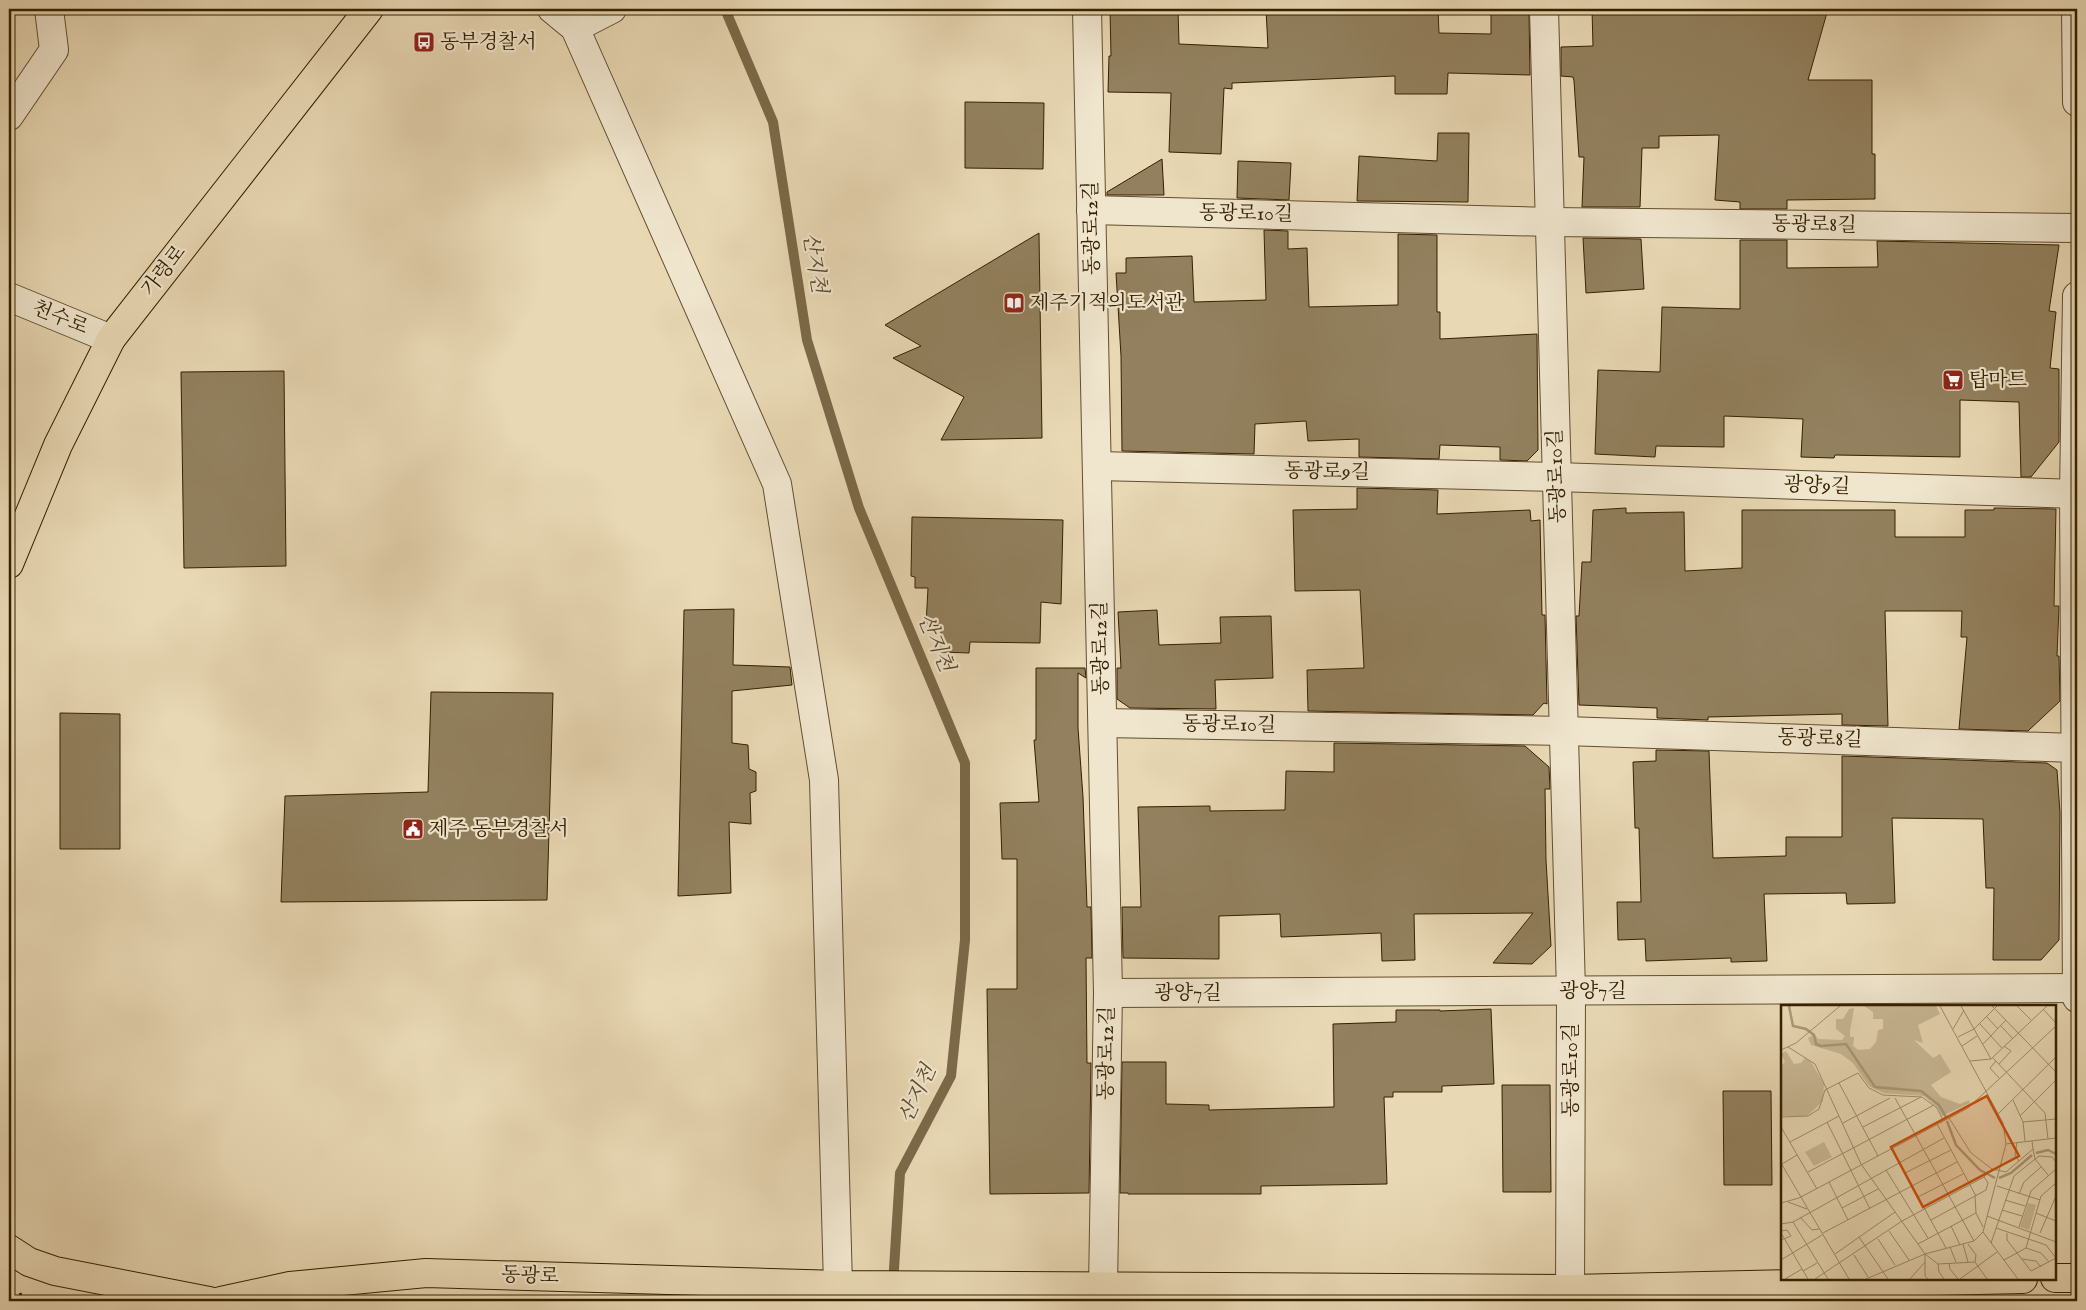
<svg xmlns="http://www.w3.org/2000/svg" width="2086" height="1310" font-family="'IM FELL English','Noto Serif KR',serif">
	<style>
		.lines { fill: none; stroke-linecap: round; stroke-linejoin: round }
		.stream { stroke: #7b6948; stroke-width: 10 }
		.building { fill: #92805e; stroke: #342001 }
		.minor-casing { stroke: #614e2e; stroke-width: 30 }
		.major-casing { stroke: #342001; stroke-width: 30 }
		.path { stroke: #342001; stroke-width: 3; stroke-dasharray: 4 2.5; stroke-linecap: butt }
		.minor { stroke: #f0e6ce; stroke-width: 28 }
		.major { stroke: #e8d8b4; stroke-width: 28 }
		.labels { text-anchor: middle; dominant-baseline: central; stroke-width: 4.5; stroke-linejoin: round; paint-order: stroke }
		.poi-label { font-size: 20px; fill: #342001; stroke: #f0e6ce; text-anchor: start }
		.street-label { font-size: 20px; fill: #342001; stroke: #f0e6ce }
		.water-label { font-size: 21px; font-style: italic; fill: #5e4a2a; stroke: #f0e6ce }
		.inset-river { fill: none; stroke: #ab9977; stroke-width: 2.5 }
		.inset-road { fill: none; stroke: #a08e6c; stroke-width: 1 }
		.view { fill: #cd500a; fill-opacity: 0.15; stroke: #cd500a; stroke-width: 2.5 }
		.inset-edge { fill: none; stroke: #342001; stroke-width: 2.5 }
	</style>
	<rect width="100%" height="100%" fill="#e8d8b4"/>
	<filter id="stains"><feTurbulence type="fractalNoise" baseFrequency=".004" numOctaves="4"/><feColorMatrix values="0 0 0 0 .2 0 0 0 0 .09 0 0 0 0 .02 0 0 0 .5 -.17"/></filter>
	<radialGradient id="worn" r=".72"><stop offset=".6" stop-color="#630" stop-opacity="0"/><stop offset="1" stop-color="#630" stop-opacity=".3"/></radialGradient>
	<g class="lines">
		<!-- stream -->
		<polyline class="stream" points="725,9 773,122 807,340 859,508 965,763 965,940 951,1076 900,1173 892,1301"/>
	</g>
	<!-- building -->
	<g class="building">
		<polygon points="1110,9 1178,9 1179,44 1268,48 1266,9 1438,9 1439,33 1491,34 1491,14 1529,14 1530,75 1448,73 1447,94 1395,94 1395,76 1232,83 1232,89 1224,88 1221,154 1169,152 1171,93 1108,92 1109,56 1111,56"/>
		<polygon points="1592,9 1828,9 1808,80 1872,80 1872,154 1875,154 1875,199 1787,200 1787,209 1740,209 1740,202 1715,200 1719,135 1659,136 1659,148 1642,148 1640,207 1582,207 1584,157 1579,157 1574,81 1573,77 1561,76 1561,47 1593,46"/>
		<polygon points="965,102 1044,103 1043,169 965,168"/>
		<polygon points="1438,133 1469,133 1468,202 1357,201 1359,156 1437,161"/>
		<polygon points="1162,159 1164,195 1107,195 1107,192"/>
		<polygon points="1238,161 1291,163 1289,200 1237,198"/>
		<polygon points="1264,230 1288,231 1288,249 1307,248 1309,307 1398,305 1398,234 1437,235 1437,312 1440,312 1440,339 1537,334 1538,450 1527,461 1500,460 1500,447 1440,445 1439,459 1359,457 1359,439 1308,441 1306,421 1255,424 1254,454 1122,451 1121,356 1116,273 1126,273 1126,258 1192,256 1194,302 1266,300"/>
		<polygon points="1039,233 1042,438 941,440 964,397 893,358 921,346 885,325"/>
		<polygon points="1583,238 1641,239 1644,289 1586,293"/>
		<polygon points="1740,240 1787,240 1787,268 1878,267 1877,241 2059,245 2049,311 2056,312 2050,368 2059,369 2059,442 2031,477 2021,477 2019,402 1960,400 1960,457 1835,455 1834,458 1801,457 1803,419 1724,416 1724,447 1656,446 1655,457 1595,454 1598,370 1660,372 1662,307 1740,309"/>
		<polygon points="284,371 286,566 184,568 181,372"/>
		<polygon points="1357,488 1438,490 1437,514 1530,510 1531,521 1540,520 1542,615 1545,615 1547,704 1544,703 1533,715 1308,711 1307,670 1364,668 1360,590 1295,591 1293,510 1357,509"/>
		<polygon points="1626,508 1626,513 1684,512 1685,571 1742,568 1742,510 1895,510 1895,537 1965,537 1965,510 1994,510 1994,508 2056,509 2054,606 2059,606 2057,656 2059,656 2060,701 2028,731 1959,729 1967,637 1961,637 1962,611 1885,611 1888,726 1842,725 1842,714 1708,717 1708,720 1657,718 1657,708 1579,705 1576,616 1579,616 1582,562 1591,562 1593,510"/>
		<polygon points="912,517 1063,520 1061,604 1041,602 1040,643 970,642 969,653 941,652 941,626 926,625 928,588 915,588 915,577 911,576"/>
		<polygon points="734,609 733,665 790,667 792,685 732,691 732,743 748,745 749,769 756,772 756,791 750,793 751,824 729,822 731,893 678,896 684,610"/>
		<polygon points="1157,610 1159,645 1221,643 1220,617 1271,616 1273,678 1215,680 1216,709 1130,708 1117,699 1117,668 1121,668 1118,612"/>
		<polygon points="1036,668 1085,668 1086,678 1078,673 1078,728 1083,797 1087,907 1091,907 1092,958 1086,958 1087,1063 1091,1063 1089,1193 990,1194 987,989 1017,989 1017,859 1002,859 1000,803 1039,802 1034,740 1036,740"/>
		<polygon points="431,692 553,693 547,900 281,902 285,796 428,792"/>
		<polygon points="60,713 120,714 120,849 60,849"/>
		<polygon points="1334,743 1525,746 1549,767 1550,789 1545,789 1546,860 1551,946 1532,964 1493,963 1533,913 1414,914 1415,960 1382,961 1381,933 1281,937 1280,914 1219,916 1219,959 1123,958 1122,907 1141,907 1138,807 1210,806 1210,811 1285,810 1286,771 1334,772"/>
		<polygon points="1656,750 1709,751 1713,858 1786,856 1786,837 1842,837 1842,756 2047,763 2057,770 2060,813 2059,940 2041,960 1993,960 1994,888 1986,888 1983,819 1892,818 1895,903 1847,904 1846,893 1764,894 1767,961 1731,962 1731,958 1646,961 1645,939 1618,940 1617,902 1641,902 1639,828 1635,828 1633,762 1656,761"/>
		<polygon points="1491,1009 1494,1084 1442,1086 1442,1092 1393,1092 1393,1097 1384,1097 1387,1184 1261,1186 1261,1194 1128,1194 1128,1193 1120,1193 1122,1062 1166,1062 1166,1104 1209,1105 1209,1110 1334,1107 1333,1024 1396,1022 1396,1010 1440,1010 1440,1011"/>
		<polygon points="1502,1085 1550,1085 1551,1192 1503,1192"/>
		<polygon points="1723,1091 1771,1091 1772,1185 1724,1185"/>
	</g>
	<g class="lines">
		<!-- minor casing -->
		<g class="minor-casing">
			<g id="minor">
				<polyline points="552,9 575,28 777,484 824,780 838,1285"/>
				<polyline points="1087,9 1108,993 1103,1287"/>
				<polyline points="1544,9 1571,991 1570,1301"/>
				<polyline points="2076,9 2077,102"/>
				<polyline points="575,28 612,9"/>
				<polyline points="9,116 54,50 49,9"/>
				<polyline points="1091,210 1550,222 2077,228"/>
				<polyline points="2077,296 2074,494 2077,998"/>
				<polyline points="9,297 111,339"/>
				<polyline points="1097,466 1556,477 2077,494"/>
				<polyline points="1103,723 1565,731 2075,748"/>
				<polyline points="1108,993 2077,988"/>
			</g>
		</g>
		<!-- major casing -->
		<g class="major-casing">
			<g id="major">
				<polyline points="9,564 58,445 111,339 369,9"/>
				<polyline points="9,1249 29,1262 55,1271 209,1301"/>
				<polyline points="2055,1278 2077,1278"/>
				<polyline points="221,1301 290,1286 426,1273 840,1285 1570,1289 2023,1279"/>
			</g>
		</g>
		<!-- path -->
		<polyline class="path" points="20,1293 23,1301"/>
		<!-- minor -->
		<use href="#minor" class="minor"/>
		<!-- major -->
		<use href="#major" class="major"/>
	</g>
	<!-- icons -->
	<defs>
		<g id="bus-square" transform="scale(1.125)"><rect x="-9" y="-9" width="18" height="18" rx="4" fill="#8f2418" stroke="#f0e6ce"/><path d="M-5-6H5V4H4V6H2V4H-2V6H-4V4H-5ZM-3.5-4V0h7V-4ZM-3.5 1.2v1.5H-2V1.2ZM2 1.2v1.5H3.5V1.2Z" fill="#fff"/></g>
		<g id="library-square" transform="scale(1.125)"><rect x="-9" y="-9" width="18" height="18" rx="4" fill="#8f2418" stroke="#f0e6ce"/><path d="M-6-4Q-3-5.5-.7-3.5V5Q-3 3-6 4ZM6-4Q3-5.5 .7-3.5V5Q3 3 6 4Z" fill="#fff"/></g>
		<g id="supermarket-square" transform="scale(1.125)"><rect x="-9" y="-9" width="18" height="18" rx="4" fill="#8f2418" stroke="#f0e6ce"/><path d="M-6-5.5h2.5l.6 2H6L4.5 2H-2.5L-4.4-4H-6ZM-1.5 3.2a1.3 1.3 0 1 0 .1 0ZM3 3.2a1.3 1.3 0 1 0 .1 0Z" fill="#fff"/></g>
		<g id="civic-square" transform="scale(1.125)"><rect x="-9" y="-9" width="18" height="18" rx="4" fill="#8f2418" stroke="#f0e6ce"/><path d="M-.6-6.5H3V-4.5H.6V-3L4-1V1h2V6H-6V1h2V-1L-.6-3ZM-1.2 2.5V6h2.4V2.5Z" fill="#fff"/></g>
	</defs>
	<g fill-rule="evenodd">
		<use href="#bus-square" x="424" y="42"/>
		<use href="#library-square" x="1014" y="303"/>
		<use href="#supermarket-square" x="1953" y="380"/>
		<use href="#civic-square" x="413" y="829"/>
	</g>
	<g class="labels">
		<!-- poi labels -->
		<g class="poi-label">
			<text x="440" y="42">동부경찰서</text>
			<text x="1030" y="303">제주기적의도서관</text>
			<text x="1969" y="380">탑마트</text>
			<text x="429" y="829">제주 동부경찰서</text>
		</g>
		<!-- street labels -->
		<g class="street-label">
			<text transform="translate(1246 214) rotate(1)">동광로10길</text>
			<text transform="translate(1814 225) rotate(1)">동광로8길</text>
			<text transform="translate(1092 228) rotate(-91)">동광로12길</text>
			<text transform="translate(164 271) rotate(-52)">가령로</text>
			<text transform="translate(60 318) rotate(22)">천수로</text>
			<text transform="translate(1327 472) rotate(1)">동광로9길</text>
			<text transform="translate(1557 476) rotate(-92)">동광로10길</text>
			<text transform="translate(1817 486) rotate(2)">광양9길</text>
			<text transform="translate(1101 648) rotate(-91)">동광로12길</text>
			<text transform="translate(1229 725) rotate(1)">동광로10길</text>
			<text transform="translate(1820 739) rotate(2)">동광로8길</text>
			<text x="1593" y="991">광양7길</text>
			<text x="1188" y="993">광양7길</text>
			<text transform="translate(1107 1053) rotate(-89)">동광로12길</text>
			<text transform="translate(1571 1070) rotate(-90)">동광로10길</text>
			<text transform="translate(530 1276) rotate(2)">동광로</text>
		</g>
		<!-- water labels -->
		<g class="water-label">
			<text transform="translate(814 263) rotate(81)">산지천</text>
			<text transform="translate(935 643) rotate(67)">산지천</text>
			<text transform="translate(918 1094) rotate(-65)">산지천</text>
		</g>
	</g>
	<!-- overview -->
	<g transform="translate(1781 1005)">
		<rect width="275" height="275" fill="#e8d8b4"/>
		<path d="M43 137 51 152 33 161 24 147Z" fill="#c9b996"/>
		<path d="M247 198 255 200 248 225 239 222Z" fill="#c9b996"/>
		<path d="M83 1H155L159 9 137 20 142 38 133 35 152 53 159 49 170 67 150 80 160 92 179 99 188 95 189 98 161 111 156 102 143 91 103 88 88 81 72 58 60 49 30 40 27 33 33 29 37 34 61 35 64 31 55 24V14H62L68 4 73 3 69 26V32H73L72 41 77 45 89 44 95 37 97 25 102 24V14H92V7ZM5 46 13 59 20 58 24 53 30 57 43 79 42 96 26 111H0V61L4 57 0 49Z" fill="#c9b996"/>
		<path class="inset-river" d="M8 1 12 21 25 24 33 30 35 39 40 41 65 39 94 82 140 86 158 100 165 112M166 116 175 140 199 165 214 173M255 148 267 145 275 149M218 173 230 168 251 150"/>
		<path class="inset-road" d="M159 1 222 118 225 139 202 227 237 274M180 1 210 54M211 1 275 67M236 1 250 15M262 4 275 18M205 11 217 24M198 18 221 43M220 21 232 34M172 24 183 5M177 32 193 24 216 1M202 39 225 15M181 41 196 31M7 42 34 59 80 159 144 249 157 259 158 267 163 274M0 45 15 38 59 1M212 53 264 108 267 134M189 56 210 54 266 1M215 56 209 63 219 74M218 59 230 46 223 41M77 68 88 83 102 90 141 92 156 103 162 115M58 78 97 151M114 93 193 236M232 95 242 117 244 136M217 109 275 52M239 111 275 75M0 112 27 111 38 104 44 85 77 68M168 113 190 148 211 164 225 167 252 144 251 136M46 117 89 204M242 117 275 114M62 118 109 93M156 119 195 191M0 122 36 184M82 122 140 92M9 137 58 111M236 137 234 150 238 156M225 139 275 133M111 144 165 243M252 144 254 154 267 170M0 158 68 274M1 159 16 150M105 165 147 233M27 167 153 100M124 168 170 145M48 177 67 215M216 181 259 195M238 189 243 177 260 162M194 191 195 208 202 222M137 192 182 169M224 195 244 201M7 197 26 204M0 198 18 193 187 103 275 21M61 203 97 184M221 205 241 211M255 208 275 216M206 211 275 237M19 212 31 225 38 224M150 215 205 185 207 178 203 172M12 217 47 274M0 219 12 217 163 133M170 221 179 240M238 222 250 186 275 164M215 223 265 240 275 253 250 266 226 235V228M0 226 6 225 10 231 0 235M108 226 128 255M0 228 27 274M42 228 176 157M259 228 275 191M78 232 107 274M97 234 114 260M210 238 233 171 258 151 271 152 275 157M137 239 195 208M182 239 187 257M169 242 175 257M245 243 260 191 275 178M54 249 114 207M144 249V271L147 274M73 250 87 272M241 254 255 256 260 262M0 255 41 230M223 255 245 243 260 248 268 257M194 257 206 274M168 258 169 264 177 274M157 259 194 257 195 250 187 239M22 266 36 258M4 274 21 264M34 274 121 216 203 172 211 164M85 274 144 249 193 236 202 227M129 274 144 257M179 274 216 247"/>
		<path class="view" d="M206 91 238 151 142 202 110 142Z"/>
		<rect width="275" height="275" class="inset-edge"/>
	</g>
	<!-- margin -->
	<rect width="2086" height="1310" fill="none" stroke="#e8d8b4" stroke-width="30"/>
	<rect x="10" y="10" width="2066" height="1290" fill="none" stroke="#342001" stroke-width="2.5"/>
	<rect x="15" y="15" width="2056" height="1280" fill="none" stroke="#342001"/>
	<rect width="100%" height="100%" filter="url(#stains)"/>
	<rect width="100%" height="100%" fill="url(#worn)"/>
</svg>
